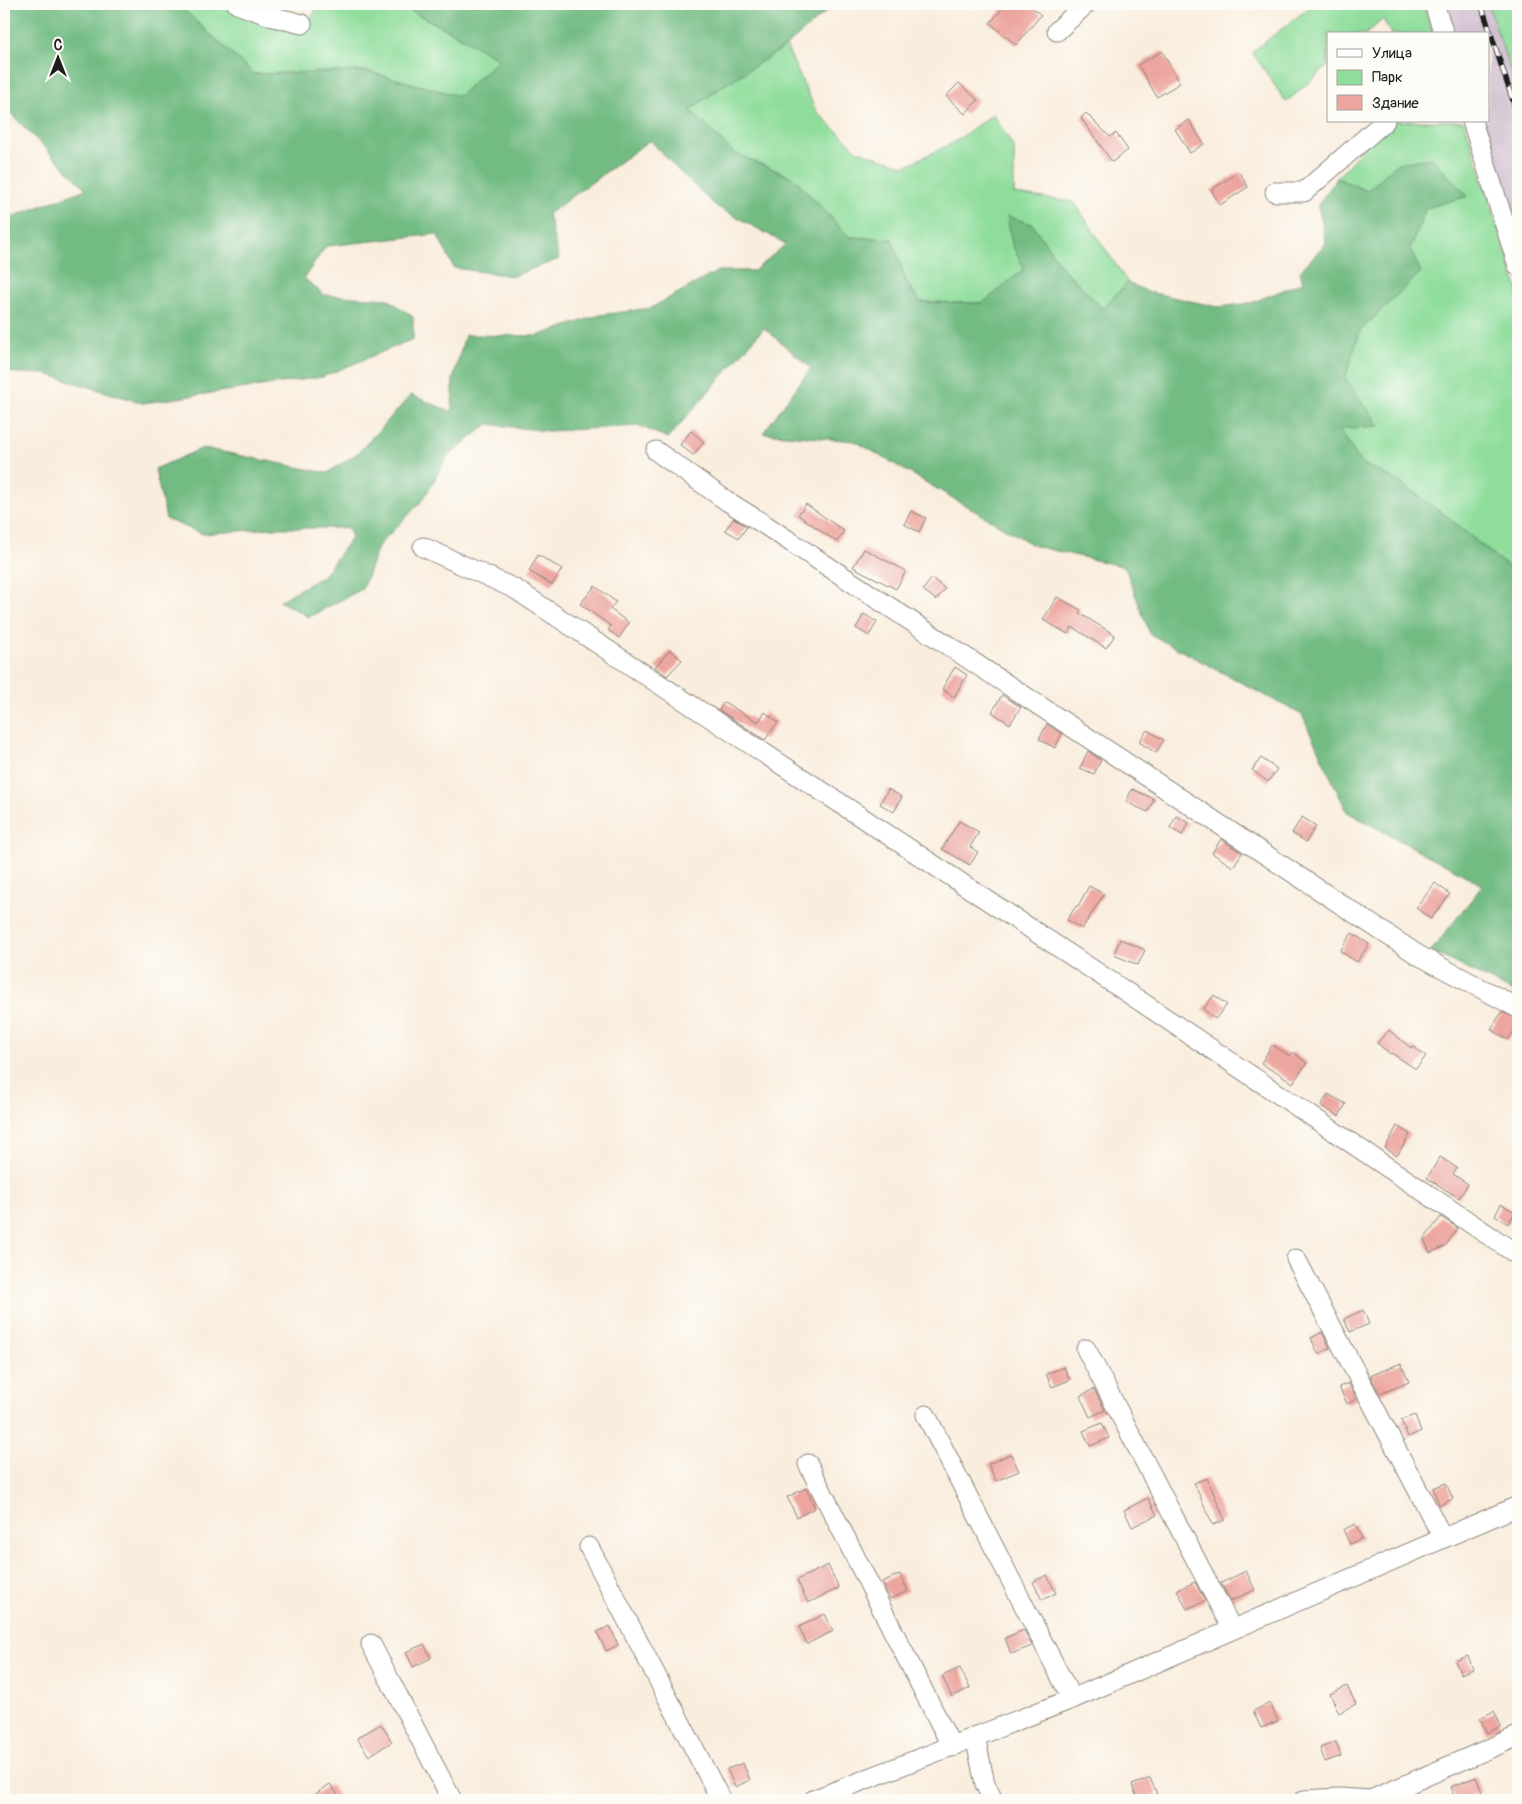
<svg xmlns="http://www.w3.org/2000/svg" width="1522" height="1804" font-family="Pangolin,sans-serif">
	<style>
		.industrial { fill: #cfbdcf }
		.green { fill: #8edd9b; stroke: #557c5c }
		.forest { fill: #72bc83; stroke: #476c50 }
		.building { fill: #eda59f }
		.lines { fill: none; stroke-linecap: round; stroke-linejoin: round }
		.minor-casing { stroke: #8a847c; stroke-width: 21 }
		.minor { stroke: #fff; stroke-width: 19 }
		.rail-casing { stroke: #1c1c1c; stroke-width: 5.5 }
		.rail { stroke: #fdfcf7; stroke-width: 4; stroke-dasharray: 11; stroke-linecap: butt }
	</style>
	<rect width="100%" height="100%" fill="#fdfcf7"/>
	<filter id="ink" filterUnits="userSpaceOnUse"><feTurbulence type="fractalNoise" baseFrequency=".02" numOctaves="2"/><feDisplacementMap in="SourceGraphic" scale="10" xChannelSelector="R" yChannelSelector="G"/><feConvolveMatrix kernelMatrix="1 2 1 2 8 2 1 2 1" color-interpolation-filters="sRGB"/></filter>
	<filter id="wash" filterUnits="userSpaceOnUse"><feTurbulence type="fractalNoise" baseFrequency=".0096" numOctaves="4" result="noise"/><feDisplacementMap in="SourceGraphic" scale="20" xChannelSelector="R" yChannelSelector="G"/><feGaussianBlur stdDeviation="1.12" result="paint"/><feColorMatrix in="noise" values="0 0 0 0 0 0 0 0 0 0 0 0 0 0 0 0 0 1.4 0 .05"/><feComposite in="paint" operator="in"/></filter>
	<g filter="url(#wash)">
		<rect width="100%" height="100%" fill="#f9eddd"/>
		<!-- industrial -->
		<polygon class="industrial" points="1442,4 1488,4 1518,94 1518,236 1481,121 1488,121 1488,34 1452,34"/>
		<!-- green -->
		<g class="green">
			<polygon points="177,4 238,4 305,27 320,4 397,4 450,31 499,59 459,96 365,71 254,74"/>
			<polygon points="1314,4 1423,4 1433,34 1391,34 1383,19 1366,34 1328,34 1328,66 1286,102 1252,52"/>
			<polygon points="1488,4 1518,4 1518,94"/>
			<polygon points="786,46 816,111 858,151 905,166 953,143 993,114 1014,148 1014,194 1074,202 1128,283 1102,308 1061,266 1032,224 1012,244 1024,269 983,303 919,302 906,281 892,239 849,237 794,178 734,153 690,110 720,88"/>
			<polygon points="1387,121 1464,121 1518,290 1518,575 1446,516 1396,480 1361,463 1339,429 1345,378 1360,331 1389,302 1426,208 1467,196 1398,163 1367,191 1337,178"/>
		</g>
		<!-- forest -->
		<polygon class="forest" points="4,4 177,4 254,74 365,71 459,96 499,59 450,31 397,4 835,4 786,46 720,88 690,110 734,153 794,178 849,237 892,239 906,281 920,302 983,303 1024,269 1012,244 1007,216 1032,224 1061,266 1102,308 1128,283 1149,292 1218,307 1251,303 1303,282 1300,271 1326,243 1318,205 1337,178 1367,191 1398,163 1431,158 1468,196 1426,208 1410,249 1421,272 1360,331 1345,378 1380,426 1339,429 1361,463 1396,480 1446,516 1518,575 1518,994 1431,951 1483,885 1347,812 1302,715 1150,634 1125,567 1035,546 855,441 763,433 811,368 764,328 668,438 639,426 547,431 488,424 447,457 423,500 379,545 362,589 309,617 279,601 323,576 352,537 348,528 273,528 203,534 166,519 155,469 203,448 327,473 358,453 411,395 452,412 453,379 465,335 537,336 600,315 651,308 718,271 754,271 786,244 716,206 676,168 650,140 548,214 559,259 513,276 454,268 437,234 326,246 304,278 324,295 388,299 413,317 413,339 322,377 143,403 46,374 4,372 4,220 86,189 4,107"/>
		<g id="blocks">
			<!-- building -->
			<g class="building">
				<polygon points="1006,4 1028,4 1041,15 1016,45 990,23"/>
				<polygon points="1162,51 1180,83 1157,97 1138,65"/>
				<polygon points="959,83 978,100 965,114 946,96"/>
				<polygon points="1086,113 1110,137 1116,133 1128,150 1112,162 1081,118"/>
				<polygon points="1189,120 1204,144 1190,153 1175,129"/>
				<polygon points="1239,172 1248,187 1220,205 1211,190"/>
				<polygon points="691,431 704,442 693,455 680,445"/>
				<polygon points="806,504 844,531 837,542 798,515"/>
				<polygon points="911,511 926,518 919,532 904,524"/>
				<polygon points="734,518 747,527 739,538 725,530"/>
				<polygon points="864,549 906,571 896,589 853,567"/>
				<polygon points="538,555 562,569 552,585 529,571"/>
				<polygon points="932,578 945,589 936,600 923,590"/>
				<polygon points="595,586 616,602 610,609 629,623 619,638 608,630 611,626 580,604"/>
				<polygon points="1057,597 1081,610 1079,613 1115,635 1106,648 1072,627 1068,634 1043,620"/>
				<polygon points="864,614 877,622 869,636 856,628"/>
				<polygon points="670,650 682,660 667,676 655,667"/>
				<polygon points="955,667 967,675 954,697 942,689"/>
				<polygon points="1002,695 1021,707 1010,724 992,712"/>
				<polygon points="724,702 758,722 765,712 778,722 765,740 719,710"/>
				<polygon points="1047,724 1062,734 1055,748 1039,739"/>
				<polygon points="1147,730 1164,740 1156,753 1139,742"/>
				<polygon points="1088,751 1101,760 1094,774 1080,768"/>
				<polygon points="1261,758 1277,769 1268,782 1252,770"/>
				<polygon points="888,789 902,797 894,812 880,804"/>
				<polygon points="1132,789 1154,799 1148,812 1126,802"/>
				<polygon points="1176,816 1189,823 1182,835 1170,828"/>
				<polygon points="1302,817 1316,826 1306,842 1292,833"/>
				<polygon points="959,821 979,832 970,847 978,852 970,865 942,849"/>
				<polygon points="1221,839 1242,853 1233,867 1212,853"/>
				<polygon points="1435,883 1450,894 1431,919 1416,908"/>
				<polygon points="1089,886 1104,894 1082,929 1067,920 1076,906 1078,906"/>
				<polygon points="1352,933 1369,944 1357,962 1340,951"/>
				<polygon points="1120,939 1145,950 1138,965 1114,955"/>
				<polygon points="1214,995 1227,1005 1215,1019 1203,1009"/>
				<polygon points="1502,1012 1518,1019 1518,1025 1508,1040 1491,1029"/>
				<polygon points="1389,1030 1411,1048 1412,1046 1426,1056 1416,1069 1391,1053 1390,1054 1377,1043"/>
				<polygon points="1272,1045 1290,1056 1293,1052 1307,1063 1293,1083 1274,1070 1273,1071 1261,1063"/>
				<polygon points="1328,1094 1346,1104 1339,1116 1321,1106"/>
				<polygon points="1397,1126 1410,1134 1397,1156 1385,1148"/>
				<polygon points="1440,1157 1457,1168 1453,1174 1468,1184 1459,1198 1427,1178"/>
				<polygon points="1501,1204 1515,1212 1508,1224 1495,1216"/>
				<polygon points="1441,1217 1458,1228 1445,1246 1430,1253 1424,1239"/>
				<polygon points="1363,1310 1369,1324 1350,1332 1344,1319"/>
				<polygon points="1322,1332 1330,1348 1318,1354 1311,1338"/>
				<polygon points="1401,1363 1409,1382 1380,1394 1370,1376"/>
				<polygon points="1064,1367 1070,1380 1052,1387 1046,1374"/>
				<polygon points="1348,1383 1357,1399 1347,1404 1339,1387"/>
				<polygon points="1094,1389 1105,1410 1090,1417 1080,1396"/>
				<polygon points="1415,1415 1421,1431 1408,1437 1401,1420"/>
				<polygon points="1102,1423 1109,1438 1090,1446 1083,1431"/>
				<polygon points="1011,1454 1019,1471 996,1481 988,1464"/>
				<polygon points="1207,1478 1225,1520 1213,1525 1194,1483"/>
				<polygon points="1446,1483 1453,1499 1439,1505 1433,1488"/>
				<polygon points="806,1488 815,1508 797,1517 787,1497"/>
				<polygon points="1148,1498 1157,1515 1132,1527 1124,1510"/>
				<polygon points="1355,1524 1362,1538 1350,1544 1343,1530"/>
				<polygon points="828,1565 839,1588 808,1603 797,1580"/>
				<polygon points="1246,1571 1255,1590 1230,1601 1221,1583"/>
				<polygon points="900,1574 908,1591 890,1599 882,1582"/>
				<polygon points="1047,1575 1056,1593 1042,1600 1033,1582"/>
				<polygon points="1195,1582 1205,1601 1187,1609 1177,1590"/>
				<polygon points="825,1614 833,1631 807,1644 799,1627"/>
				<polygon points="610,1626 618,1645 606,1651 597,1632"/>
				<polygon points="1024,1630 1032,1646 1011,1654 1005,1638"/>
				<polygon points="424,1644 431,1658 413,1667 406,1652"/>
				<polygon points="1468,1656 1473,1669 1461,1674 1455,1661"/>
				<polygon points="960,1668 970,1688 952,1697 942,1676"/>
				<polygon points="1347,1686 1356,1704 1339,1713 1330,1694"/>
				<polygon points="1270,1703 1278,1721 1261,1728 1253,1711"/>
				<polygon points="1494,1711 1501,1726 1487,1733 1480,1718"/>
				<polygon points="381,1724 392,1742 369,1756 357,1738"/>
				<polygon points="1336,1742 1341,1756 1325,1762 1320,1748"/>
				<polygon points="743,1763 750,1780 735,1787 727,1769"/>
				<polygon points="1476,1777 1482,1792 1460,1800 1455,1800 1450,1787"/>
				<polygon points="1150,1778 1157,1794 1143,1800 1138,1800 1132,1785"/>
				<polygon points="330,1784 342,1800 307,1800"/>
			</g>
		</g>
	</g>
	<g filter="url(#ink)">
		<use href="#blocks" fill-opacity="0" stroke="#8a847c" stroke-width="1"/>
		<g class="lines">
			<!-- minor casing -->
			<g class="minor-casing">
				<g id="minor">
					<polyline points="237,4 270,16 302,24"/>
					<polyline points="1434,4 1444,34"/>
					<polyline points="1057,31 1086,4"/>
					<polyline points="1472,121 1518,266"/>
					<polyline points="1275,192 1304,192 1385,121"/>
					<polyline points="656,451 727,501 762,523 1418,955 1518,1008"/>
					<polyline points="423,547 515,589 1122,989 1518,1255"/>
					<polyline points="1296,1259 1443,1538"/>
					<polyline points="1086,1349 1232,1629"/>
					<polyline points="926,1415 1072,1699"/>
					<polyline points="808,1464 952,1747"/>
					<polyline points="589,1547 721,1800"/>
					<polyline points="371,1644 452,1800"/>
					<polyline points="975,1736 985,1784 993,1800"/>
					<polyline points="813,1800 1072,1699 1518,1506"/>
					<polyline points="1304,1800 1339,1798 1370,1800"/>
					<polyline points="1371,1800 1518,1736"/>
				</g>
			</g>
			<!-- minor -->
			<use href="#minor" class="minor"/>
			<!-- rail casing -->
			<g class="rail-casing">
				<polyline id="rail" points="1481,4 1518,116"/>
			</g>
			<!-- rail -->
			<use href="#rail" class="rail"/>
		</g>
	</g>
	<!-- margin -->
	<rect width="1522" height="1804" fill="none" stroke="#fdfcf7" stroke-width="20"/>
	<!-- legend -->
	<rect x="1327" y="32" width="162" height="90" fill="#fdfcf7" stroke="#a3a29f"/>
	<rect x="1337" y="49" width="25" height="8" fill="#ffffff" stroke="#a3a29f"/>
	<text x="1372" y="58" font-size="15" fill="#1c1c1c">Улица</text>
	<rect x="1337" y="70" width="25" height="15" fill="#8edd9b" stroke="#a3a29f"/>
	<text x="1372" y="82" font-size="15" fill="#1c1c1c">Парк</text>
	<rect x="1337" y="95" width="25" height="15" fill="#eda59f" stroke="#a3a29f"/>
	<text x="1372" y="108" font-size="15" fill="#1c1c1c">Здание</text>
	<!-- north arrow -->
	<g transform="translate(58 58)" stroke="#fdfcf7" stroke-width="4" paint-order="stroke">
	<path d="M0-4L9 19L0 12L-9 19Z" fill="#1c1c1c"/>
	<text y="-8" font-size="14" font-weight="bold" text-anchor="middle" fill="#1c1c1c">С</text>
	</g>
</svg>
